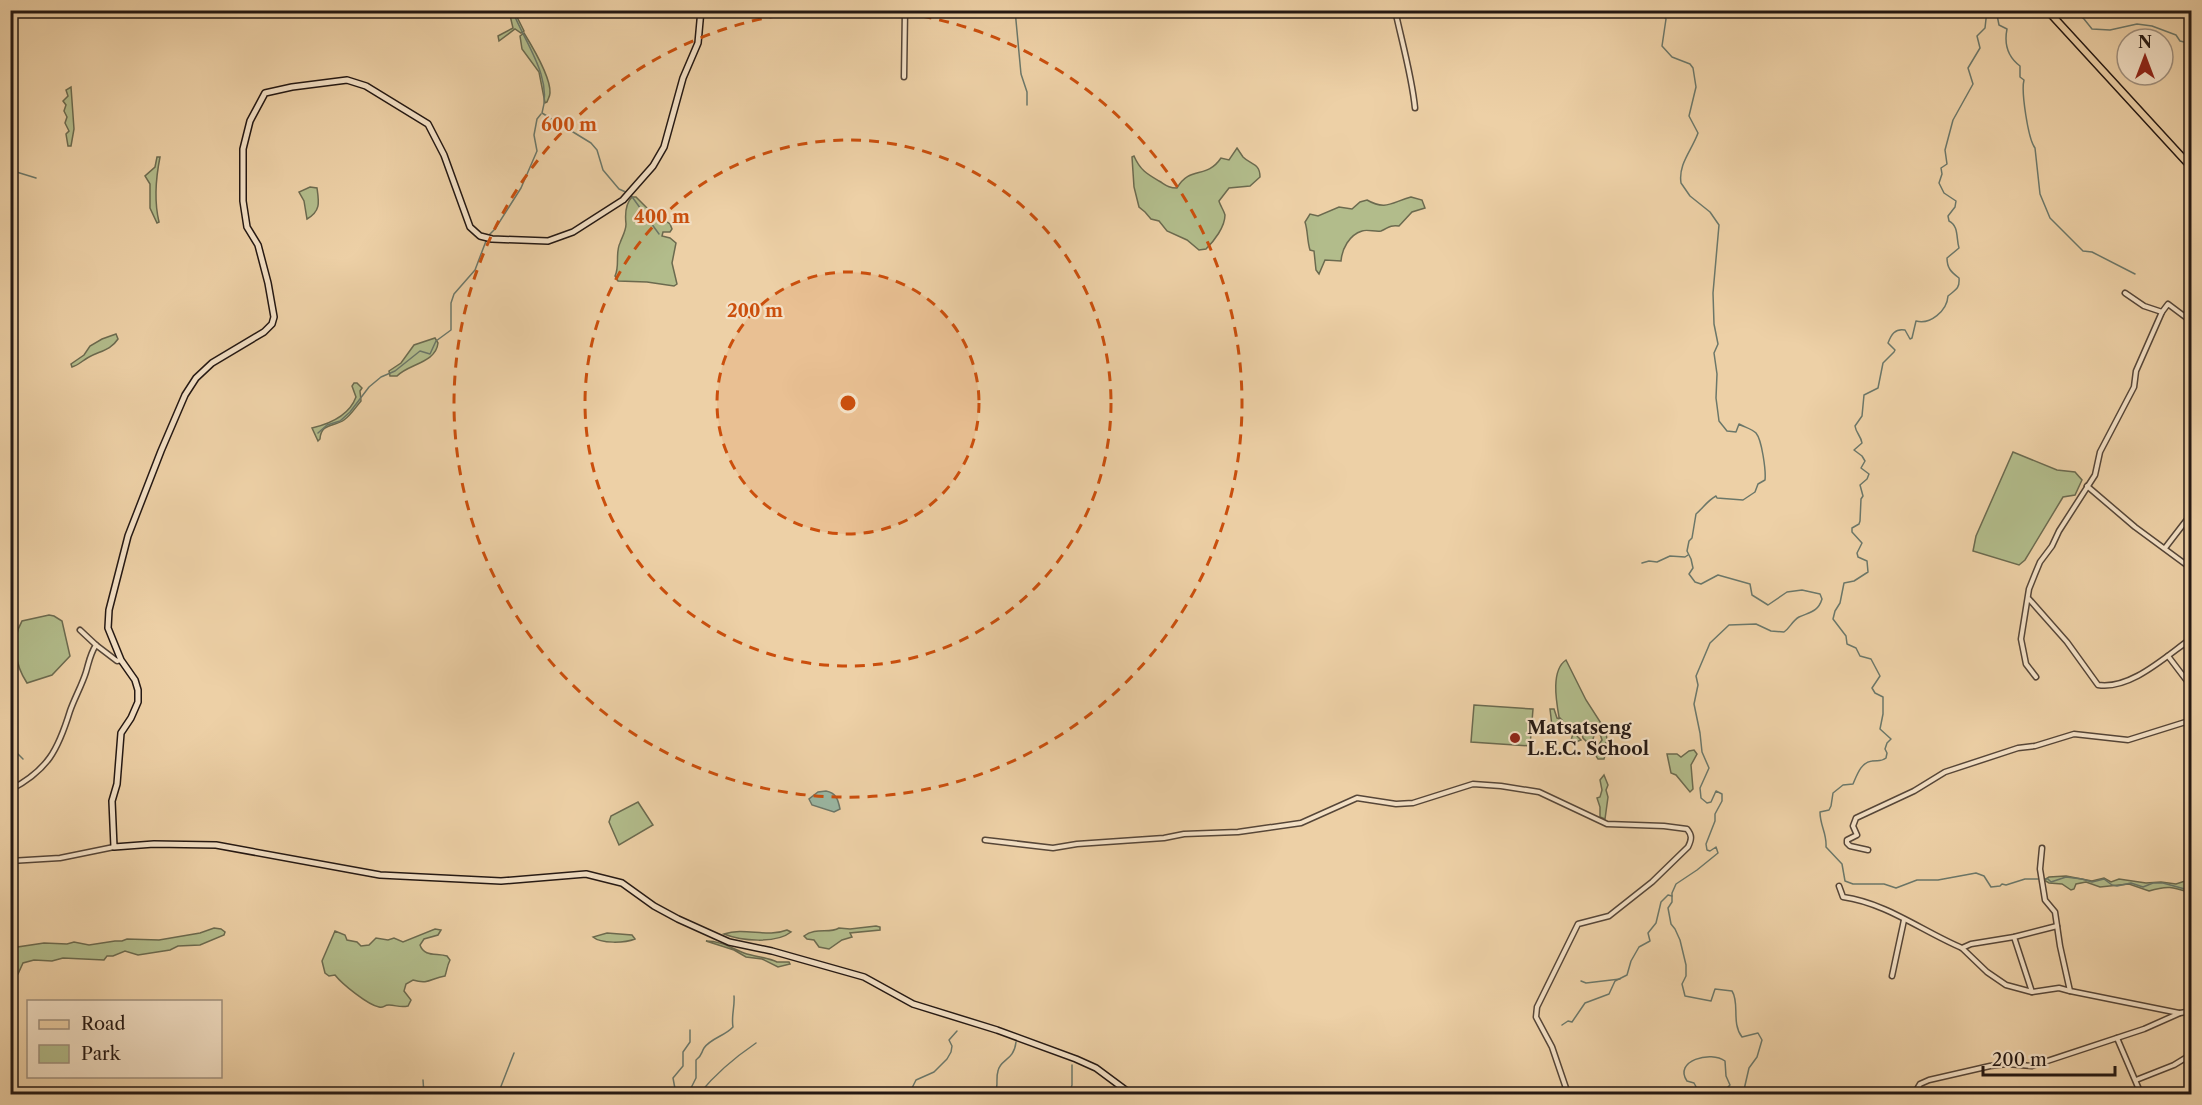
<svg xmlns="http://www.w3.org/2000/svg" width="2202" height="1105" font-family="'Libre Caslon Text',serif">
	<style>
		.green { fill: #b2bc8b; stroke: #6b6a4f; stroke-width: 1.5 }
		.water { fill: #9ab7a3; stroke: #6b7769; stroke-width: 1.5 }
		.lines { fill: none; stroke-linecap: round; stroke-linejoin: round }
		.stream { stroke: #6b7769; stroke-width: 1.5 }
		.street-casing { stroke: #564638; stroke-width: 7 }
		.secondary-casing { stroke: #241813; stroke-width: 8 }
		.primary-casing { stroke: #241813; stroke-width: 9 }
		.street { stroke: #f3e0c5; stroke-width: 4 }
		.secondary { stroke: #f3e0c5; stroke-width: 5 }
		.primary { stroke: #edd0a6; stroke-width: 6 }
		.ring { fill: none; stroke: #cb4f0d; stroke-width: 3; stroke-dasharray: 10 8 }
		.poi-dot { fill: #8f2418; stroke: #f3e0c5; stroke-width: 2 }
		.labels { text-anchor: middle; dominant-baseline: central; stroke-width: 4.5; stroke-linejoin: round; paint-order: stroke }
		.poi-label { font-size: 18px; font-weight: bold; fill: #241813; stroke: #f3e0c5; text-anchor: start }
		.centre { fill: #cb4f0d; stroke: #f3e0c5; stroke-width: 3 }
		.ring-label { font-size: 18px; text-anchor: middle; font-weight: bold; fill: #cb4f0d; stroke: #f3e0c5; stroke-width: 4.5; stroke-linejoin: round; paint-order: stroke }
	</style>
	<rect width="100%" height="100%" fill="#edd0a6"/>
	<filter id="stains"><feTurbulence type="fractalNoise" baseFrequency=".00333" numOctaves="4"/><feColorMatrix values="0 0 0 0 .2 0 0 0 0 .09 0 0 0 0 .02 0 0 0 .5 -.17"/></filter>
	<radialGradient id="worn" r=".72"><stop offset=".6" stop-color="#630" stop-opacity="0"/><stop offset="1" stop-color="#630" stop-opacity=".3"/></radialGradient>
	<!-- green -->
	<g class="green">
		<polygon points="509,11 514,11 524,31 521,33 515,29 499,41 498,36 513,28"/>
		<path d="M524 33C532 46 551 77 550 93 550 96 548 99 547 102L545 103 539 72 522 49 520 36Z"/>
		<polygon points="71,87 74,129 71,146 68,146 66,134 69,131 65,123 67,117 64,111 66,105 63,101 68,96 66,90"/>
		<path d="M1237 148C1239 151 1241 154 1243 157 1251 165 1260 163 1260 177L1250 186 1229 188 1219 201C1220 205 1224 211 1225 215 1225 227 1214 241 1206 249L1199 250 1187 240 1167 231 1159 221 1151 219 1145 212 1139 207 1134 187 1132 157 1134 156C1140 170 1147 174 1159 181 1166 185 1168 188 1177 188 1190 165 1206 180 1221 158L1229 160Z"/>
		<path d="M157 157H160C156 177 154 201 159 222L157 223 150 208V184L145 176 155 167Z"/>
		<path d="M310 187 317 188C319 202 321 211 307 219L304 201 299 192Z"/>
		<path d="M632 197H636L646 207 670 224 672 229 670 232H663L662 236 670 238 676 243 672 263 677 284 674 286 647 282 618 281 615 276C620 266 615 253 620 243 622 237 626 231 626 224 625 215 625 204 632 197Z"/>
		<path d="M1411 197 1422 200 1425 208 1412 212 1399 226C1388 225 1389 228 1381 231 1375 232 1367 229 1362 231 1349 235 1342 249 1341 261L1325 260 1319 274 1316 270 1314 251 1310 250C1307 241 1308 231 1305 222L1310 214 1318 216 1339 207 1352 209 1360 202 1367 200C1386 211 1392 202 1411 197Z"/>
		<path d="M116 334 118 339C111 350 100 351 89 357 83 360 79 365 72 367L71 364 84 355 90 346 102 339Z"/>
		<path d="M435 338 438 343C436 363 408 364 397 376H390L389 371 401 363 414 345Z"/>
		<path d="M354 383H357L362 388 360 391 361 401C355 408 351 415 344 420 334 427 321 423 320 439L318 441 312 428C329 424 349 416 356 397L352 386Z"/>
		<polygon points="2013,452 2057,470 2075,472 2082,480 2075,495 2063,497 2025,560 2019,565 1973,551 1976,536"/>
		<path d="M49 615 54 616 62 621 70 656 52 675 27 683C15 665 11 640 22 621Z"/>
		<path d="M1566 660 1586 700 1606 731 1607 741 1604 746 1605 755 1604 759H1598C1592 752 1598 746 1602 740L1599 731 1601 728H1593L1595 732 1593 739 1587 742 1583 738 1581 730 1578 731 1576 735 1581 740 1576 742 1571 740 1573 734 1571 731 1565 733 1562 729 1552 726 1550 709H1554L1557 718 1561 719 1559 717C1556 700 1551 670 1566 660Z"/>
		<polygon points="1474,705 1533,709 1530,746 1471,742"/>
		<polygon points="1694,750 1697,754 1691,765 1693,789 1690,792 1676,775 1671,773 1667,754 1677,754 1681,757 1689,751"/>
		<polygon points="1604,775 1608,785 1606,790 1608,797 1605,819 1600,817 1600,807 1597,798 1600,797 1602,790 1600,780"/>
		<polygon points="638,802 653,825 619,845 609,822 611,816"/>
		<path d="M2066 876 2092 881 2104 878 2111 882 2119 879 2146 883 2161 882 2176 884 2188 880 2191 882V893C2173 887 2168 885 2149 891L2129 884 2100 887 2086 882 2076 884 2074 889 2071 890 2062 884 2049 883 2044 880 2049 877Z"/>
		<path d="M876 926 880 927V930L850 933 852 937 842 940 829 949 819 947 814 940 807 939 804 936C816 927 829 934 839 928L850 929Z"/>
		<polygon points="214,928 221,929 225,932 224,935 200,945 178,946 170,950 138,955 125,951 113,956 107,956 104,960 63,958 52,961 34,960 23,963 18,974 13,974 11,971 11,948 44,943 67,944 74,942 89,945 115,941 122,941 127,939 159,940 200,933"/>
		<path d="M435 929 441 930 438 935 424 939 420 945C424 957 436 953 447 956L450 960C447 966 447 970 445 976 431 978 429 985 413 980L406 984 404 991 411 1000 408 1006C400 1008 396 1005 389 1005 383 1005 385 1008 379 1007 368 1005 342 984 335 975L329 976 325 973 322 961 335 931 345 935 347 940 357 942 361 946 369 945 376 938 388 940 394 938 403 942Z"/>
		<path d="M787 930 791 932C776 944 741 941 724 934 745 927 767 938 787 930Z"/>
		<path d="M607 933 632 935 635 939C625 943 601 944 593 937Z"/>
		<path d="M706 941C721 941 731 948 744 953 755 957 767 957 777 962H789L790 964 778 967 762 959 746 957 734 950Z"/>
	</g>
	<!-- water -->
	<path class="water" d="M826 791C836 793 838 799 840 809L834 812 812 805 809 799 818 792Z"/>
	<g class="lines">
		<!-- stream -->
		<g class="stream">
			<path d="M512 10C525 43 553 77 542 113L591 143 597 150 603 170 619 189 630 194 659 234"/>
			<polyline points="1015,10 1021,74 1027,92 1027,105"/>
			<path d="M1659 10 1666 19 1662 46 1672 57 1690 64 1693 68 1696 87 1689 116 1698 133C1692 150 1678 164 1681 183L1690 196 1710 212 1719 225 1713 293 1714 324 1718 344 1714 353 1717 374 1716 398 1719 421 1727 431 1736 432 1739 424C1744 427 1752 429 1756 433 1762 440 1766 471 1765 480L1758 484 1755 492 1743 500 1717 498 1716 496C1707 501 1703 508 1696 514L1692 538 1689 541 1687 551 1691 559 1693 568 1689 574 1695 582 1701 584 1718 575 1750 584 1752 595 1768 605 1787 592 1802 590 1820 594 1822 599C1818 612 1810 612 1799 617 1792 621 1790 628 1784 632L1771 631 1756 624 1729 625 1710 643 1696 676 1698 685 1694 704 1700 733 1702 752 1709 768 1700 788 1701 798 1707 803 1711 802 1716 791 1722 794V801L1715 814V821L1706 844 1707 850 1710 851 1716 847 1718 853 1697 870 1676 884 1672 893V902L1668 908 1671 924 1675 929 1680 940 1686 965V976L1682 984 1685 996 1711 1001 1715 989 1732 991C1740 1003 1731 1023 1742 1037L1758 1033 1762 1040 1757 1057 1749 1068 1743 1094"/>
			<path d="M1987 10 1985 28 1977 36 1980 48 1968 68 1973 84 1953 120 1945 150 1947 164 1941 168 1942 174 1939 183 1944 193 1956 201 1955 207 1948 216 1949 221C1959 226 1956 238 1959 248L1947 258C1947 268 1951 272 1959 278 1960 289 1955 290 1948 296 1947 311 1930 325 1916 321L1912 338 1910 339 1905 330C1895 328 1891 335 1888 343L1895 350 1894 352 1883 363 1878 388 1864 395 1862 416 1855 426C1856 433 1861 436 1862 443L1854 450 1862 456 1865 461 1861 468 1869 474 1867 479 1860 485 1863 496 1861 499 1860 521 1859 524 1852 528V532L1862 543 1857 553 1858 557 1867 561 1868 572 1854 581 1844 583 1840 603 1835 611 1833 619 1846 636 1847 644 1856 648 1860 656 1871 659 1880 676 1872 688 1875 693 1883 697V714L1880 729 1891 739 1887 743 1885 749 1887 753 1886 758C1881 762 1878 760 1872 761 1861 762 1857 775 1853 784L1843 785 1833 793 1831 806 1829 810 1820 812C1820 826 1827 833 1826 847L1842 864 1845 881 1853 884H1884L1896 888 1917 880H1938L1976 873 1984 876 1991 887 2000 886 2002 884 2006 885 2025 879H2048L2051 882 2066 877 2082 879 2092 882 2104 879 2112 885 2117 886 2131 883 2143 887 2153 883H2163L2192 891"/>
			<polyline points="2032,10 2036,16 2045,14"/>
			<polyline points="2055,12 2065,13 2073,11 2084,19 2092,29 2110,30 2137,24 2152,26 2176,35 2180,41 2192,44"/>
			<path d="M1987 13 1997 15 1999 25 2007 29C2004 44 2008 57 2020 66V77L2024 80C2021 91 2028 139 2035 148L2040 194 2050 218 2083 251 2092 252 2135 274"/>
			<polyline points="10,170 36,178"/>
			<polyline points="10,230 11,231"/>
			<polyline points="489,235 495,229 521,188 537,151 534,135 537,119 541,114"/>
			<polyline points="318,433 327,425 340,421 350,412 369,387 381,377 395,371 420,351 430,354 436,341 451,330 451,303 454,294 475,270 486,241"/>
			<polyline points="1642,563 1649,561 1657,562 1670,556 1685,557 1688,555"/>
			<polyline points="10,737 15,751 23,759"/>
			<polyline points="1581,981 1586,983 1620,979"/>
			<polyline points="1562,1025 1568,1021 1572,1022 1585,1003 1609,994 1615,981 1627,975 1631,961 1639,947 1650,941 1648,933 1656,923 1661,902 1668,895 1672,896"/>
			<polyline points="423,1080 424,1094"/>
			<polyline points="498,1094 514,1053"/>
			<polyline points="676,1094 673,1078 683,1066 683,1052 690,1042 690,1030"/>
			<path d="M688 1094 696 1078V1060C702 1056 701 1053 704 1048 711 1038 725 1036 733 1027 731 1016 735 1007 734 996"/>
			<path d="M699 1094C716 1073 734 1058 756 1043"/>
			<polyline points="911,1094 910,1092 916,1080 934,1072 947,1059 951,1052 952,1046 949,1040 957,1031"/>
			<path d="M993 1094C1000 1086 995 1080 998 1071 1000 1059 1014 1061 1016 1042"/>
			<polyline points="1069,1094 1072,1085 1072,1065"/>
			<path d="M1700 1094 1694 1083 1687 1081C1673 1061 1711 1050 1725 1061L1726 1076 1730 1085 1726 1089 1729 1094"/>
		</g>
		<!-- street casing -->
		<g class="street-casing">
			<g id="street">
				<path d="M1395 10C1402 42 1412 77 1415 108"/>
				<polyline points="904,77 905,10"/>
				<polyline points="2125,293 2144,306 2162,312"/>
				<polyline points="2087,486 2135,527 2192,569"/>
				<polyline points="2165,548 2192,513"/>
				<path d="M2029 599 2067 642 2098 685C2131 690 2166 656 2192 638"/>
				<polyline points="80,630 96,645 117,661 121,660"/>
				<polyline points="2168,656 2187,681 2192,690"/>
				<polyline points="2036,677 2026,664 2021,639 2029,589 2035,574 2040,562 2052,546 2059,531 2095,475 2100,452 2134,387 2136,371 2162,312 2168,304 2192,322"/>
				<path d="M10 790C48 770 58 750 70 711 75 697 82 685 86 672 89 662 90 654 96 645"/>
				<path d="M985 840 1053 848 1077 844 1164 838 1184 834 1238 832 1301 823 1357 798 1396 804 1413 803 1473 784 1501 786 1539 792 1607 824 1664 826 1687 829C1692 835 1692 839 1688 847L1652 882 1609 916 1578 924 1537 1007 1536 1017 1552 1047 1568 1094"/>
				<polyline points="2042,848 2040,869 2045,900 2055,912 2060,946 2070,991 2179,1013"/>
				<polyline points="1868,850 1850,846 1847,843 1847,840 1857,835 1853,826 1856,818 1914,791 1945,772 2018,748 2035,746 2074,734 2128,740 2192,720"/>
				<polyline points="10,861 60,858 114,847"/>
				<path d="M1839 886 1843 897C1886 903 1922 931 1962 948L1971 944 2014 937 2057 926"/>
				<polyline points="2014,937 2032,992"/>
				<polyline points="1962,948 1987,972 2006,985 2032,992 2059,988 2070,991"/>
				<polyline points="1892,976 1904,920"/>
				<polyline points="2117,1038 2141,1094"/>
				<polyline points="2136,1080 2174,1065 2192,1054"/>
				<polyline points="1914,1094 1920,1084 1929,1080 1990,1066 2007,1064 2032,1066 2144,1029 2180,1013 2192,1011"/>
			</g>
		</g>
		<!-- secondary casing -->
		<g class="secondary-casing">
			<polyline id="secondary" points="701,10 698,43 683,78 664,147 653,166 623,200 573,232 548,241 492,239 480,236 470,227 444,155 428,124 366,86 347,80 292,87 265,93 250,121 243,149 243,201 247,227 258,245 268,283 274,317 272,324 264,332 212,363 196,378 185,395 161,451 128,536 109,610 108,628 121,660 135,680 138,690 138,702 131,718 121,733 117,784 112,801 114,847 154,844 216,845 380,875 501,881 586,874 622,883 654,906 678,919 729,942 772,951 864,977 913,1004 997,1030 1076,1059 1096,1068 1131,1094"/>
		</g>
		<!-- primary casing -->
		<g class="primary-casing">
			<polyline id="primary" points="2047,10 2192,168"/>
		</g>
		<!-- street -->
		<use href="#street" class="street"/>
		<!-- secondary -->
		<use href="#secondary" class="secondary"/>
		<!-- primary -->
		<use href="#primary" class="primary"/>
	</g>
	<!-- distance rings -->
	<circle cx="848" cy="403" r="131" fill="#cb4f0d" fill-opacity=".12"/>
	<g class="ring">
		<circle cx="848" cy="403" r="131"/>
		<circle cx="848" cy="403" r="263"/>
		<path d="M886 11A394 394 0 1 1 810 11"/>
	</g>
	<!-- markers -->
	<circle class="poi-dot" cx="1515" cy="738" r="6"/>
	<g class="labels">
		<!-- poi labels -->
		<g class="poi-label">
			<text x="1527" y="728">Matsatseng<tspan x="1527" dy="21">L.E.C. School</tspan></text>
		</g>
	</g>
	<circle cx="848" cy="403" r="9" class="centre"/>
	<g class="ring-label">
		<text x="569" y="131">600 m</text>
		<text x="662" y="223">400 m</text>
		<text x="755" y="317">200 m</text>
	</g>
	<!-- margin -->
	<rect width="2202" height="1105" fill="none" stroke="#edd0a6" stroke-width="36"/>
	<rect x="12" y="12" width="2178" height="1081" fill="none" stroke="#241813" stroke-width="3"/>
	<rect x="18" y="18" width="2166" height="1069" fill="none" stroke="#241813" stroke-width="1.5"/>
	<!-- legend -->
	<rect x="27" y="1000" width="195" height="78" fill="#f3e0c5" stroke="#a0907e" stroke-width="1.5"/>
	<rect x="39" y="1020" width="30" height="9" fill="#edd0a6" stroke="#a0907e" stroke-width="1.5"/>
	<text x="81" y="1030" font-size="18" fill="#241813">Road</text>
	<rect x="39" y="1045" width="30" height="18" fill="#b2bc8b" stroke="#a0907e" stroke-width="1.5"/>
	<text x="81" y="1060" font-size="18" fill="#241813">Park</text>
	<!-- north arrow -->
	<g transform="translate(2145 57)"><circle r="28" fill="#f3e0c5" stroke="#a0907e" stroke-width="1.5"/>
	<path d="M0-4.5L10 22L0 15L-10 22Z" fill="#8f2418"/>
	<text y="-9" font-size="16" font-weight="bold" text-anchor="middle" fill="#241813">N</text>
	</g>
	<!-- scale -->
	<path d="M1983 1066v9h132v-9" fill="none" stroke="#241813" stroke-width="3"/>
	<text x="1992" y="1066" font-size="18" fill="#241813" stroke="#f3e0c5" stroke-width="4.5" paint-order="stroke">200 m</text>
	<rect width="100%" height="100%" filter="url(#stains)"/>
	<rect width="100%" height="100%" fill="url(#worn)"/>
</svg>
